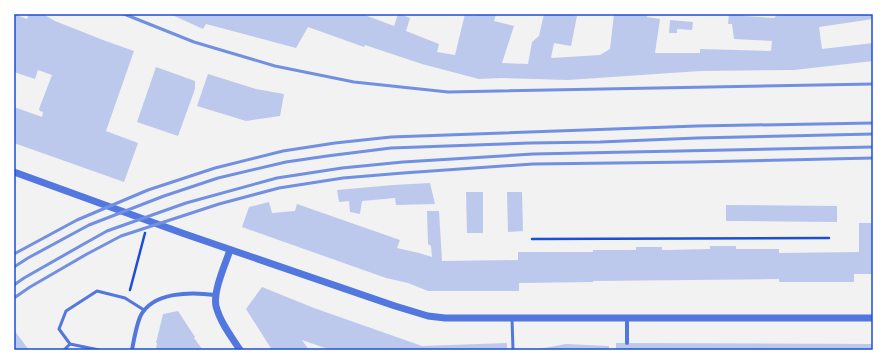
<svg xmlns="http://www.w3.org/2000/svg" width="887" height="364" font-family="'Titillium Web',sans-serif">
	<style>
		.building { fill: #bdc9ec }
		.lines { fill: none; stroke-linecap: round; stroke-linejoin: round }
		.path { stroke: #1d4ed8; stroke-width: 2.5 }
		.service { stroke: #5277de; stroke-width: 3 }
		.minor { stroke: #5277de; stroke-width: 4 }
		.tertiary { stroke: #5277de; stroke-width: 7 }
		.rail { stroke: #7290e2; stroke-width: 3 }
		.neatline { fill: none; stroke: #1d4ed8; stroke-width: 1.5 }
	</style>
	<rect width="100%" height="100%" fill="#f2f2f2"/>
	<!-- building -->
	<g class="building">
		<polygon points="14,14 27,19 29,14 43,14 55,21 103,40 134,51 106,131 138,143 124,182 14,143 14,107 42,117 43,112 40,111 39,109 52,75 38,70 35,79 14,72"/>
		<polygon points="170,14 362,14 394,26 398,14 399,14 410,18 406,31 439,44 437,52 455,55 465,14 475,16 475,14 496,14 494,21 514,26 502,63 528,64 532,42 539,36 544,14 569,14 577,16 571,46 554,43 551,58 600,55 610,49 614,14 647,14 647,17 660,19 655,53 700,53 700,49 771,51 772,41 734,39 732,24 728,24 729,14 742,14 744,16 774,18 778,14 873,14 873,19 819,27 822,49 873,43 873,61 794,70 700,71 568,80 501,78 479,79 422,64 365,45 364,47 308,27 296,48 206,24 203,29"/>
		<polygon points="670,20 693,22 692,30 677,29 677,33 669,33"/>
		<polygon points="156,67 195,81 195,89 178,136 137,122"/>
		<polygon points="208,74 256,89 284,94 280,116 246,121 197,106"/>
		<polygon points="430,183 435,204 396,205 395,198 362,201 360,214 350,212 349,201 339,202 337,190 393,185"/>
		<polygon points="466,192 483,192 483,233 467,233"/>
		<polygon points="507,192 522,192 523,231 508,232"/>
		<polygon points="269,202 272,213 295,211 297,204 400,240 397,248 419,253 432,257 431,246 428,244 427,211 439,211 442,261 518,260 518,252 593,252 593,250 636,250 636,247 662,247 662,250 667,250 710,249 710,246 736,246 736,249 779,249 779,253 859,252 859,223 873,223 873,274 854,274 854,282 779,282 779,279 593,281 593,282 519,283 519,291 428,291 408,283 386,278 242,227 249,207"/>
		<polygon points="726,205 837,206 837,222 726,221"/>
		<polygon points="262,287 314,308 422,346 507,343 507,350 331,350 302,340 309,350 272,350 246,309"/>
		<polygon points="178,311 195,337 194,338 203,350 156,350 157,343 156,343 163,314"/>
		<polygon points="14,330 29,350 14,350"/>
		<polygon points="616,343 873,344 873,350 616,350"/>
		<polygon points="566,344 609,346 609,350 539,350 538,349"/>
	</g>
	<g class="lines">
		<!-- path -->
		<g class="path">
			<polyline points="532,239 829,238"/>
			<polyline points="130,290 145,233"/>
		</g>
		<!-- service -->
		<g class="service">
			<polyline points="512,318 513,350"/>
			<polyline points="64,350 70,344"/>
			<polyline points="99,350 70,344 59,329 66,311 97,291 125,298 144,310"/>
		</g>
		<!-- minor -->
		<g class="minor">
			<polyline points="627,318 627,343"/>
			<path d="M132 350C134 339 136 327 140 317 152 291 192 292 215 295"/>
		</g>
		<!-- tertiary -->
		<g class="tertiary">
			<polyline points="14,172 182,233 395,306 428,316 445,318 873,318"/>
			<path d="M230 250C225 265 213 291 216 306 220 322 231 336 240 350"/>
		</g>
		<!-- rail -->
		<g class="rail">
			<polyline points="124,14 194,42 275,66 354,82 448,92 873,84"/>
			<polyline points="14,254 77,220 148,190 215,168 283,151 335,143 391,137 697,126 873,123"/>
			<polyline points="14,267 28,258 89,225 164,196 218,178 286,162 327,156 391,148 530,143 600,142 697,138 873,134"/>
			<polyline points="14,285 24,278 82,245 107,231 186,203 277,178 342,168 403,162 533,154 873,147"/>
			<polyline points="14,298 30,287 87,254 121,236 219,204 279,188 343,178 403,173 533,164 694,162 873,158"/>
		</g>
	</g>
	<!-- border -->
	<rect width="887" height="364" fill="none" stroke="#ffffff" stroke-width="30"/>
	<rect x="15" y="15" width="857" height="334" class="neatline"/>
</svg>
